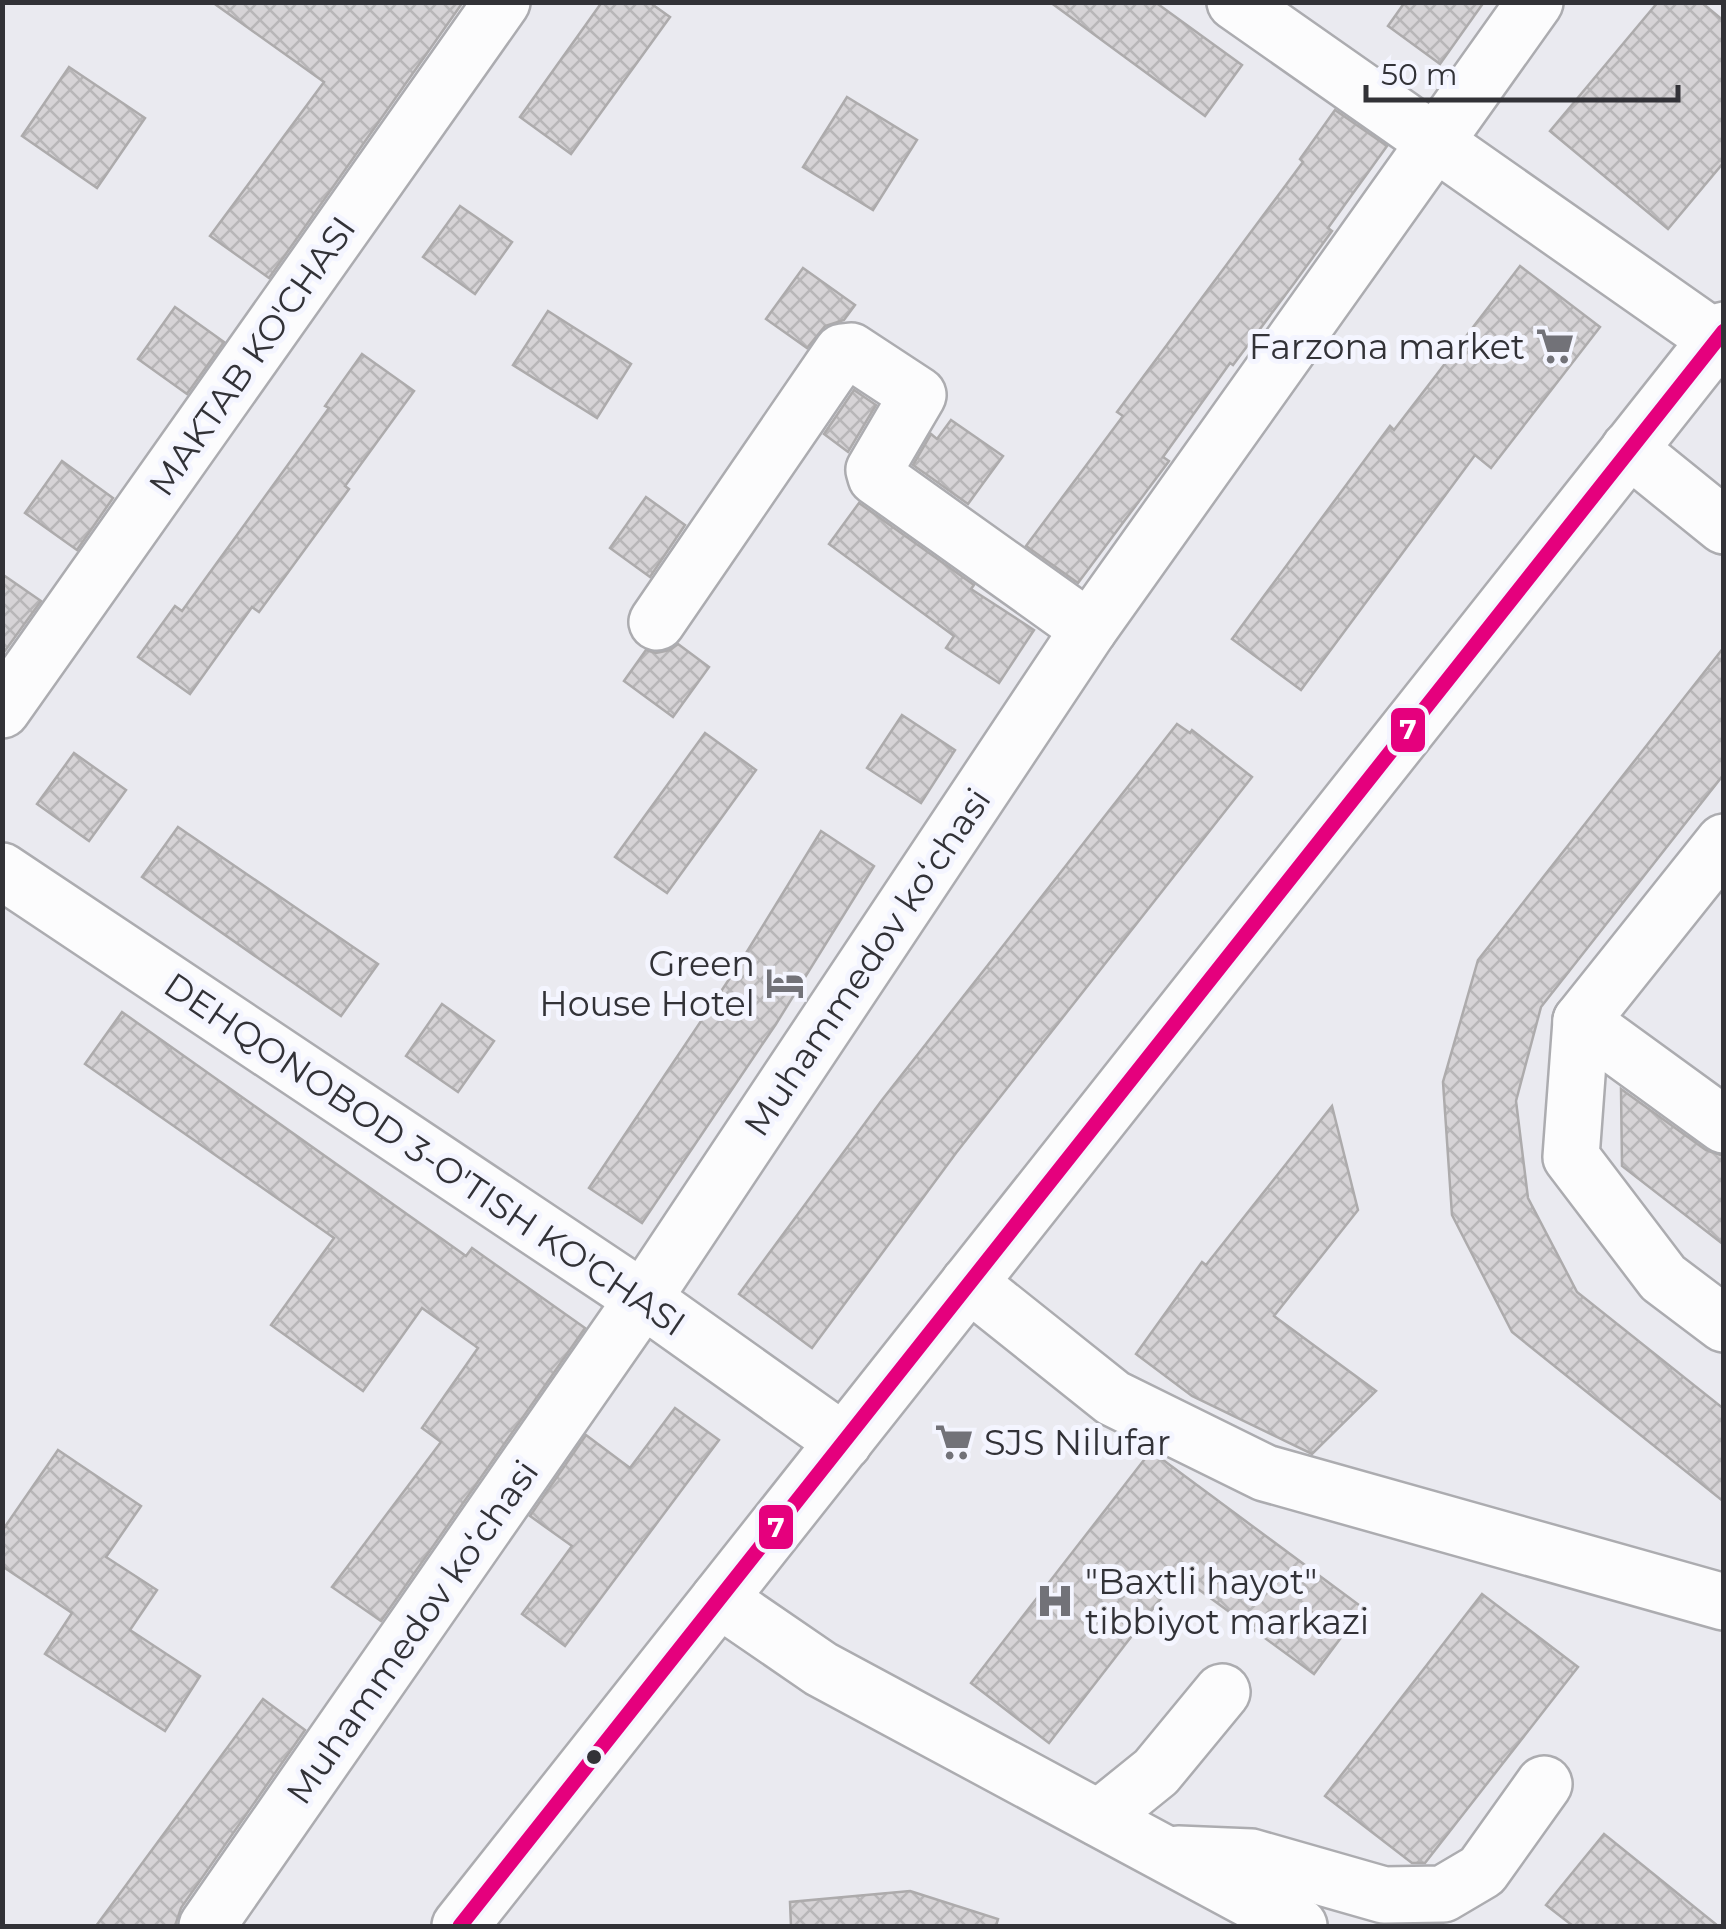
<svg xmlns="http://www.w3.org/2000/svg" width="1726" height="1929" font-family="Montserrat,sans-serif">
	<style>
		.building { fill: url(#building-cross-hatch); stroke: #adabac; stroke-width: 2.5 }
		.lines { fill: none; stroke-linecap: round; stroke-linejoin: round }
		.minor-casing { stroke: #acacb0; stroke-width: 60 }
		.major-casing { stroke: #acacb0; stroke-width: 60 }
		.minor { stroke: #fcfcfd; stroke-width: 55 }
		.major { stroke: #fcfcfd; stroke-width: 55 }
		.bus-1-casing { stroke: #f4f5ff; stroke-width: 22 }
		.bus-1 { stroke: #e5007d; stroke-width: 15 }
		.bus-dot { fill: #323237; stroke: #f4f5ff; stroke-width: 4 }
		.labels { text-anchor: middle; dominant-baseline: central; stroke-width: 10; stroke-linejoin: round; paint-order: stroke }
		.poi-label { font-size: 35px; fill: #323237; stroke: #f4f5ff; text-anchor: end }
		.street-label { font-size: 35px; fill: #323237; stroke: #f4f5ff }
		.line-badge { stroke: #f4f5ff; stroke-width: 4 }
		.badge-label { font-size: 28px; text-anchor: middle; font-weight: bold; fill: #fff }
	</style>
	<defs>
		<pattern id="building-cross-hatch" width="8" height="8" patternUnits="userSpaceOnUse" patternTransform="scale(2.5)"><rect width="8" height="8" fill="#d6d3d6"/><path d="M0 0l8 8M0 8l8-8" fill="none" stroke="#b8b6b8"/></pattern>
	</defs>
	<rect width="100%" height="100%" fill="#eaeaf0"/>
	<!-- building -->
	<g class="building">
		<polygon points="212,2 463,2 269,278 210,236 324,82"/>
		<polygon points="602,2 649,2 670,17 571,154 520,117"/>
		<polygon points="1050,2 1155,2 1242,65 1205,116"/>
		<polygon points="1405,2 1484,2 1440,64 1388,26"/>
		<polygon points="1658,2 1701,2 1724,21 1724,162 1668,229 1550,131"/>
		<polygon points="69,67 145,118 97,188 22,136"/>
		<polygon points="847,97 917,140 873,210 803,167"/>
		<polygon points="1335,110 1387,146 1328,228 1332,231 1295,282 1233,365 1230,363 1163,457 1169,461 1078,583 1026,546 1123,416 1117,412 1303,162 1300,159"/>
		<polygon points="460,206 512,242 475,294 423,257"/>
		<polygon points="1520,266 1600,327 1491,468 1475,455 1301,690 1232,639 1390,426 1394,430"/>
		<polygon points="803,268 855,305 844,320 825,326 807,348 766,319"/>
		<polygon points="175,307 224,342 187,394 138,359"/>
		<polygon points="548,311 631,364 597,418 513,365"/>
		<polygon points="362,354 414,391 345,486 349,489 259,612 252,607 190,694 138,657 175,606 182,611 329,408 325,406"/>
		<polygon points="854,390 876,405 848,452 824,434"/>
		<polygon points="951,420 1003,456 968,504 913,465 931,434 937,439"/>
		<polygon points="62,461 113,498 77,550 25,513"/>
		<polygon points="646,497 685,525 650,577 610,548"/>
		<polygon points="859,503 974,585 971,589 1034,630 999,683 946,648 954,636 829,544"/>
		<polygon points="2,574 41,601 2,655"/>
		<polygon points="678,644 709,667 673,717 624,681 646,650 656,653 670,650"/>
		<polygon points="1724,647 1724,774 1541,1007 1516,1101 1528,1198 1577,1292 1724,1409 1724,1502 1512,1332 1452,1215 1443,1082 1478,960"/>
		<polygon points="902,715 955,750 921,803 867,768"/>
		<polygon points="1177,724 1190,733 1192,730 1252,777 956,1153 812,1348 739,1294 882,1100"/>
		<polygon points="705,733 756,770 667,893 615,857"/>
		<polygon points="74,753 126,790 89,841 37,804"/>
		<polygon points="178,827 378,964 341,1016 142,877"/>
		<polygon points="821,831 874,866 776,1024 642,1223 589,1188 740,963"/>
		<polygon points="442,1004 494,1041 458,1092 406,1056"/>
		<polygon points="122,1012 466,1256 472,1248 585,1328 381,1621 332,1587 441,1442 422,1428 478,1348 422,1308 363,1391 271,1325 334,1238 85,1064"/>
		<polygon points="1621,1089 1706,1150 1724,1156 1724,1245 1622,1166"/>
		<polygon points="1332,1106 1358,1210 1274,1316 1376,1391 1312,1454 1192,1396 1136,1354 1202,1262 1206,1265"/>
		<polygon points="675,1408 719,1440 565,1646 522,1614 572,1546 530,1516 586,1435 630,1468"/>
		<polygon points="58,1450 141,1506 106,1557 157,1590 130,1630 200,1676 165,1731 45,1654 72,1613 2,1566 2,1531"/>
		<polygon points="1151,1451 1363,1608 1314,1674 1179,1575 1049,1743 971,1683"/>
		<polygon points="1482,1594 1578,1667 1425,1863 1412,1863 1325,1796"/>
		<polygon points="263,1699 305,1730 181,1908 175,1926 96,1926"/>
		<polygon points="1604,1834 1718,1926 1573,1926 1546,1905"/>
		<polygon points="910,1891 998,1919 996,1926 791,1926 790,1902"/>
	</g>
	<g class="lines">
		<!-- minor casing -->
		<g class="minor-casing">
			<g id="minor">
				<polyline points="1235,2 1716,339"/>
				<polyline points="1629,449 1724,526"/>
				<polyline points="657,622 842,352 851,351 918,395 874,470 876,477 1089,629"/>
				<polyline points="2,710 502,2"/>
				<polyline points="1724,842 1581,1021 1571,1157 1663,1278 1724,1324"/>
				<polyline points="2,871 643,1299 844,1442"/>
				<polyline points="1581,1021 1724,1125"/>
				<polyline points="969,1283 1113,1398 1265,1473 1724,1602"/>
				<polyline points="719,1599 821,1669 1299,1926"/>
				<polyline points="1099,1818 1156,1772 1222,1692"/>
				<polyline points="1178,1854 1251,1857 1384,1895 1443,1894 1482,1871 1544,1784"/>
				<polyline points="207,1926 643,1299 1089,629 1535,2"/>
			</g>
		</g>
		<!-- major casing -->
		<g class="major-casing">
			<polyline id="major" points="460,1926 1724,330"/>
		</g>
		<!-- minor -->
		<use href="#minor" class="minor"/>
		<!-- major -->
		<use href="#major" class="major"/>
		<!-- bus-1 casing -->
		<g class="bus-1-casing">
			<polyline id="bus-1" points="460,1926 1724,331"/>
		</g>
		<!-- bus-1 -->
		<use href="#bus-1" class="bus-1"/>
	</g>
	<!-- icons -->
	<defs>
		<g id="supermarket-bare" transform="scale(3)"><path d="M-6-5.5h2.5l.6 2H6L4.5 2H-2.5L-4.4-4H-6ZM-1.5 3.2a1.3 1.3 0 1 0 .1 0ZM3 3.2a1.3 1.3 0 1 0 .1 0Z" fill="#727278" stroke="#f4f5ff" stroke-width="2.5" paint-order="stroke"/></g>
		<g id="hotel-bare" transform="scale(3)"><path d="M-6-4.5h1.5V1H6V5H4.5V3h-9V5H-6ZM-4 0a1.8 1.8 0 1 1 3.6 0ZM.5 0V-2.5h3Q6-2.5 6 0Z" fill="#727278" stroke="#f4f5ff" stroke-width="2.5" paint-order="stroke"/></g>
		<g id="hospital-bare" transform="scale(3)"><path d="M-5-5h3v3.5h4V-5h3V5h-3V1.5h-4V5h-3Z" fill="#727278" stroke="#f4f5ff" stroke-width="2.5" paint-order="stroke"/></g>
	</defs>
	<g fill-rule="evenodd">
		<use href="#supermarket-bare" x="1555" y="346"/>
		<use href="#hotel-bare" x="785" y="983"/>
		<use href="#supermarket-bare" x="954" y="1442"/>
		<use href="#hospital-bare" x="1055" y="1601"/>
	</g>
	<!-- markers -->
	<circle class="bus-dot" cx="594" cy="1757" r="9"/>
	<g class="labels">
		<!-- poi labels -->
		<g class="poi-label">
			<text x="1525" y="346">Farzona market</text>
			<text x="755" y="963">Green<tspan x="755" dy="40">House Hotel</tspan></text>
			<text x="984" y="1442" text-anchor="start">SJS Nilufar</text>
			<text x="1085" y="1581" text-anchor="start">"Baxtli hayot"<tspan x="1085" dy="40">tibbiyot markazi</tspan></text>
		</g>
		<!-- street labels -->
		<g class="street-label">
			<text transform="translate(252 356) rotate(-55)">MAKTAB KO'CHASI</text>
			<text transform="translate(867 962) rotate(-56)">Muhammedov koʻchasi</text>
			<text transform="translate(425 1154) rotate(34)">DEHQONOBOD 3-O'TISH KO'CHASI</text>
			<text transform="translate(412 1632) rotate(-55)">Muhammedov koʻchasi</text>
		</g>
	</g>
	<g class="line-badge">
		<rect x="1389" y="706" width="38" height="48" rx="10" fill="#e5007d"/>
		<rect x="757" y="1503" width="38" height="48" rx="10" fill="#e5007d"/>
	</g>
	<g class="badge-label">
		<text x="1408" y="739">7</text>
		<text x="776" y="1537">7</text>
	</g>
	<!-- border -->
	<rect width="1726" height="1929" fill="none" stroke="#323237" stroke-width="10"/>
	<!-- scale -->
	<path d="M1366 85v15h312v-15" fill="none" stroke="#323237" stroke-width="5"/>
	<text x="1381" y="85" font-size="30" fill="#323237" stroke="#f4f5ff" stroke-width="8" paint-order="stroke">50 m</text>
</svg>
